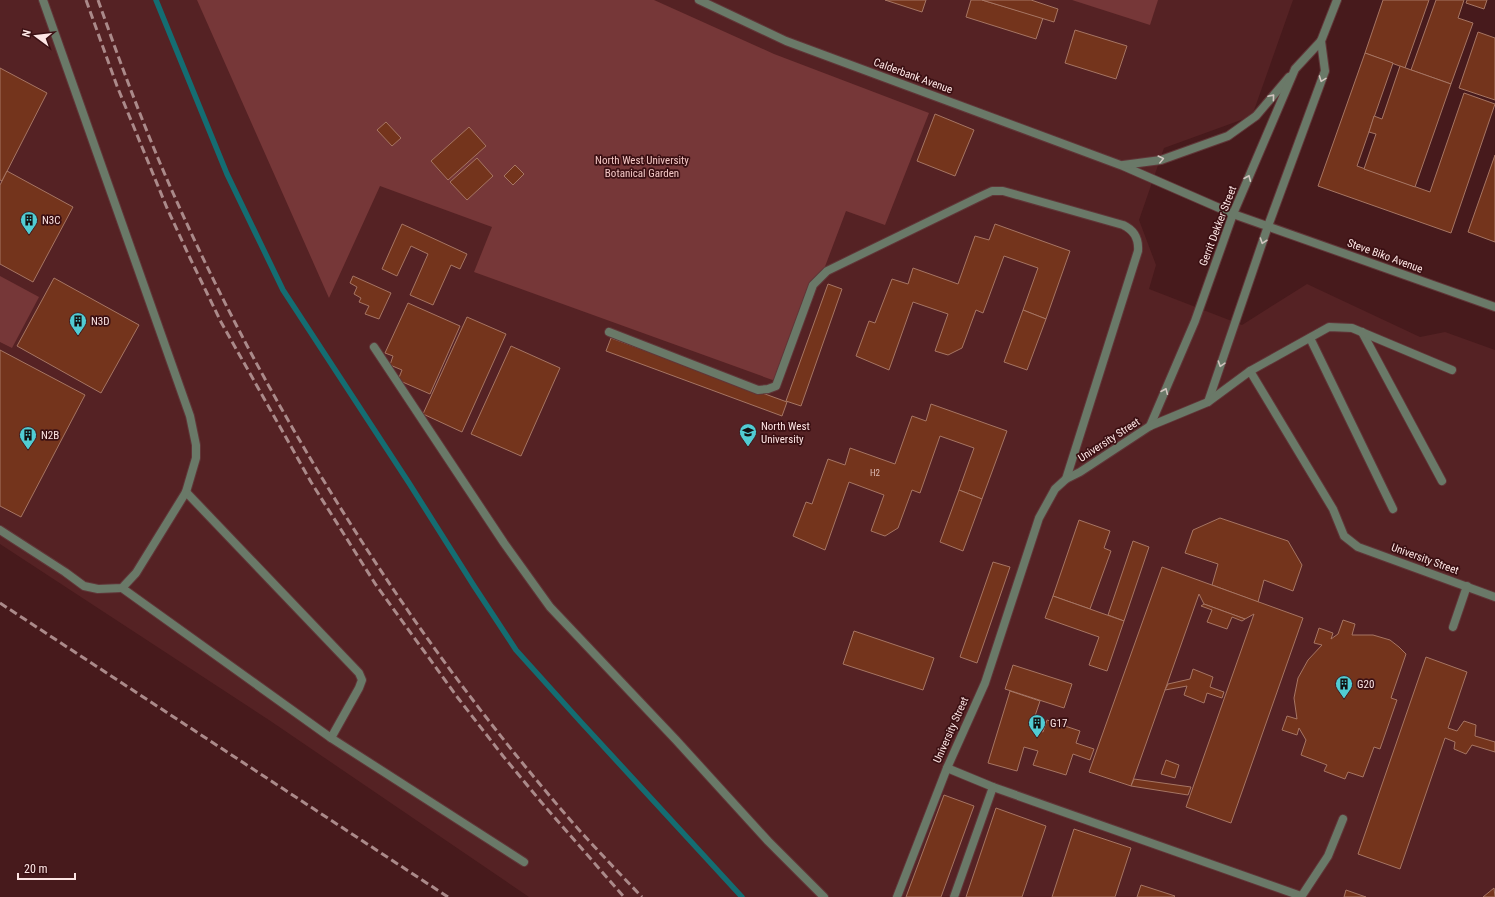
<svg xmlns="http://www.w3.org/2000/svg" width="1495" height="897" font-family="'Roboto Condensed',sans-serif">
	<style>
		.built { fill: #552224 }
		.green { fill: #763738 }
		.lines { fill: none; stroke-linecap: round; stroke-linejoin: round }
		.stream { stroke: #146d72; stroke-width: 5.5 }
		.building { fill: #74341c; stroke: #a67563 }
		.lane-casing { stroke: #603638; stroke-width: 10 }
		.street-casing { stroke: #603638; stroke-width: 10 }
		.lane { stroke: #6a7968; stroke-width: 8 }
		.street { stroke: #6a7968; stroke-width: 8 }
		.rail { stroke: #ab8a8a; stroke-width: 3; stroke-dasharray: 8 4; stroke-linecap: butt }
		.oneway { stroke: #d1c5bf }
		.labels { text-anchor: middle; dominant-baseline: central; stroke-width: 3.5; stroke-linejoin: round; paint-order: stroke }
		.number-label { font-size: 9px; fill: #dbb9b2 }
		.street-label { font-size: 11px; fill: #fde5e4; stroke: #3b1013 }
		.park-label { font-size: 11px; fill: #f3c7c5; stroke: #3b1013 }
		.poi-label { font-size: 11px; fill: #fde5e4; stroke: #3b1013; text-anchor: start }
	</style>
	<rect width="100%" height="100%" fill="#471a1c"/>
	<!-- built -->
	<polygon class="built" points="0,0 1293,0 1252,116 1164,148 1139,220 1156,265 1149,289 1242,325 1307,284 1420,337 1445,332 1495,350 1495,897 529,897 269,720 0,544"/>
	<!-- green -->
	<g class="green">
		<polygon points="197,0 654,0 774,54 929,113 885,225 846,211 781,383 474,272 492,227 380,186 329,298"/>
		<polygon points="1072,0 1158,0 1150,25"/>
		<polygon points="0,276 39,297 12,348 0,342"/>
	</g>
	<g class="lines">
		<!-- stream -->
		<polyline class="stream" points="156,0 227,174 283,290 409,483 474,586 516,650 580,721 742,897"/>
	</g>
	<!-- building -->
	<g class="building">
		<polygon points="885,0 926,0 922,12"/>
		<polygon points="971,0 982,0 1043,18 1036,39 966,17"/>
		<polygon points="982,0 1031,0 1058,9 1054,22"/>
		<polygon points="1383,0 1429,0 1405,68 1365,53"/>
		<polygon points="1436,0 1464,0 1458,18 1473,23 1451,84 1411,70"/>
		<polygon points="1467,0 1487,0 1484,9 1466,3"/>
		<polygon points="1075,30 1127,46 1116,79 1065,63"/>
		<polygon points="1478,32 1495,38 1495,100 1459,88"/>
		<polygon points="1365,53 1393,63 1357,166 1430,192 1464,93 1495,104 1451,233 1318,186"/>
		<polygon points="1400,66 1451,84 1415,187 1364,169 1376,134 1369,132 1374,116 1382,119"/>
		<polygon points="0,68 47,93 2,181 0,180"/>
		<polygon points="935,114 974,130 955,176 917,161"/>
		<polygon points="386,122 401,138 392,146 377,130"/>
		<polygon points="469,127 486,146 448,180 431,161"/>
		<polygon points="1495,155 1495,242 1468,232"/>
		<polygon points="477,158 493,176 467,200 450,182"/>
		<polygon points="515,165 524,174 513,185 504,176"/>
		<polygon points="7,171 73,207 33,282 0,264 0,185"/>
		<polygon points="402,224 467,254 460,269 451,265 433,305 410,295 428,254 411,246 397,276 382,269"/>
		<polygon points="995,224 1070,251 1046,319 1023,310 1038,268 1004,256 983,313 976,310 962,348 948,355 935,351 948,314 913,302 889,370 856,356 869,321 875,323 892,279 908,284 913,268 958,284 975,236 989,240"/>
		<polygon points="353,276 391,293 379,319 365,314 369,306 359,302 361,298 354,294 357,287 350,283"/>
		<polygon points="54,278 139,325 101,393 17,346"/>
		<polygon points="828,284 842,289 801,406 786,401"/>
		<polygon points="408,303 460,326 430,394 398,380 402,370 390,365 393,356 385,353"/>
		<polygon points="1023,310 1046,319 1027,370 1004,362"/>
		<polygon points="467,317 506,334 462,432 423,414"/>
		<polygon points="611,338 787,402 782,416 606,351"/>
		<polygon points="511,346 560,368 521,456 471,434"/>
		<polygon points="0,350 85,395 21,517 0,506"/>
		<polygon points="931,404 1007,431 982,499 959,490 974,448 940,436 920,493 912,490 898,528 885,536 871,531 884,495 849,482 825,550 793,536 806,502 812,504 828,459 845,465 850,448 895,464 912,416 926,421"/>
		<polygon points="959,490 982,499 963,551 940,542"/>
		<polygon points="1220,518 1288,541 1302,565 1293,591 1264,580 1258,602 1212,585 1218,564 1185,553 1193,530"/>
		<polygon points="1079,520 1110,531 1104,548 1111,551 1090,609 1053,596"/>
		<polygon points="1133,541 1149,547 1124,621 1108,615"/>
		<polygon points="993,562 1010,567 977,663 960,657"/>
		<polygon points="1162,567 1303,618 1231,823 1186,807 1254,614 1245,619 1204,604 1199,594 1131,786 1089,772"/>
		<polygon points="1053,596 1124,621 1107,671 1089,665 1099,637 1045,618"/>
		<polygon points="1204,604 1245,619 1242,621 1232,617 1227,629 1207,622 1212,610 1201,606"/>
		<polygon points="1343,620 1355,624 1352,635 1373,635 1390,640 1399,647 1406,654 1391,698 1397,700 1380,749 1374,747 1363,777 1348,772 1345,779 1324,771 1327,765 1301,755 1306,740 1299,728 1297,735 1282,730 1287,716 1297,719 1294,698 1298,678 1308,660 1322,645 1314,643 1319,628 1333,633 1331,639 1338,634"/>
		<polygon points="854,631 934,658 923,690 843,664"/>
		<polygon points="1426,657 1467,672 1448,728 1457,731 1464,721 1476,725 1475,736 1495,742 1495,752 1472,745 1466,754 1454,749 1455,742 1445,738 1400,869 1358,854"/>
		<polygon points="1013,665 1072,684 1064,708 1005,689"/>
		<polygon points="1193,669 1213,677 1210,687 1224,692 1222,698 1207,693 1204,703 1184,695 1187,686 1165,690 1168,684 1190,679"/>
		<polygon points="1010,691 1040,701 1031,728 1043,732 1047,720 1080,731 1076,743 1094,749 1090,760 1073,754 1066,775 1033,765 1038,751 1024,747 1017,771 988,763"/>
		<polygon points="1166,760 1179,765 1175,778 1161,774"/>
		<polygon points="1134,779 1191,787 1188,795 1131,786"/>
		<polygon points="944,795 974,806 941,897 906,897"/>
		<polygon points="996,808 1046,826 1022,897 966,897"/>
		<polygon points="1074,829 1131,848 1115,897 1052,897"/>
		<polygon points="1141,885 1175,896 1174,897 1137,897"/>
		<polygon points="1494,888 1495,897 1483,897"/>
		<polygon points="1346,890 1366,897 1344,897"/>
	</g>
	<g class="lines">
		<!-- lane casing -->
		<g class="lane-casing">
			<g id="lane">
				<path d="M609 332 758 390 768 389 776 386 813 285 827 271 977 198 992 191H1003L1123 225C1134 230 1139 238 1138 251L1066 479"/>
				<polyline points="1362,332 1442,481"/>
				<polyline points="1310,338 1393,509"/>
				<polyline points="1250,371 1329,327 1352,328 1452,370"/>
				<polyline points="186,492 359,673 362,680 359,688 331,738"/>
				<polyline points="0,530 65,572 84,586 98,589 122,588 136,573 186,492 196,458 196,445 190,416 43,0"/>
				<polyline points="122,588 331,738 524,862"/>
				<polyline points="1453,627 1467,586"/>
				<polyline points="947,768 993,787 1301,896"/>
				<polyline points="954,897 993,787"/>
			</g>
		</g>
		<!-- street casing -->
		<g class="street-casing">
			<g id="street">
				<polyline points="699,0 786,41 1123,166 1233,214 1495,307"/>
				<polyline points="1123,165 1161,160 1228,136 1256,116 1289,77"/>
				<polyline points="374,347 504,543 550,607 676,740 768,841 824,897"/>
				<polyline points="1208,402 1268,226 1325,71 1321,41"/>
				<polyline points="1150,426 1195,321 1233,214 1295,69 1321,41 1337,0"/>
				<polyline points="897,897 947,768 985,683 1039,518 1055,489 1066,479 1080,472 1150,426 1208,402 1250,371 1333,509 1344,536 1358,547 1495,597"/>
				<polyline points="1301,897 1328,856 1343,819"/>
			</g>
		</g>
		<!-- lane -->
		<use href="#lane" class="lane"/>
		<!-- street -->
		<use href="#street" class="street"/>
		<!-- rail -->
		<g class="rail">
			<polyline points="86,0 117,86 167,208 190,258 221,322 311,482 376,585 458,698 503,756 542,803 624,897"/>
			<path d="M98 0C121 65 145 130 173 193 239 342 320 484 413 618 464 691 521 764 580 831 600 853 621 875 642 897"/>
			<polyline points="0,603 448,897"/>
		</g>
	</g>
	<!-- one-way arrows -->
	<defs><path id="oneway-chevron" d="M-2-3.5L2.5 0L-2 3.5" fill="none" stroke-width="1.6" stroke-linecap="round" stroke-linejoin="round"/></defs>
	<g class="oneway">
		<use href="#oneway-chevron" transform="translate(1322 79) rotate(110)"/>
		<use href="#oneway-chevron" transform="translate(1272 97) rotate(-50)"/>
		<use href="#oneway-chevron" transform="translate(1161 159) rotate(-14)"/>
		<use href="#oneway-chevron" transform="translate(1248 178) rotate(-67)"/>
		<use href="#oneway-chevron" transform="translate(1263 241) rotate(109)"/>
		<use href="#oneway-chevron" transform="translate(1221 364) rotate(108)"/>
		<use href="#oneway-chevron" transform="translate(1165 391) rotate(-67)"/>
	</g>
	<!-- icons -->
	<defs>
		<g id="building-pin" transform="scale(0.9)"><path d="M0 17L-7.5 6A9.5 9.5 0 1 1 7.5 6Z" fill="#51ccd3" stroke="#3b1013"/><path d="M-4-6H4V6H1V3H-1V6H-4ZM-2.5-4.3h1.7v1.8h-1.7ZM.8-4.3h1.7v1.8H.8ZM-2.5-1h1.7V.8h-1.7ZM.8-1h1.7V.8H.8Z" fill="#111"/></g>
		<g id="university-pin" transform="scale(0.9)"><path d="M0 17L-7.5 6A9.5 9.5 0 1 1 7.5 6Z" fill="#51ccd3" stroke="#3b1013"/><path d="M0-5L7-2L0 1L-7-2ZM-4 1L0 2.5L4 1V4Q0 6-4 4Z" fill="#111"/></g>
	</defs>
	<g fill-rule="evenodd">
		<use href="#building-pin" x="29" y="220"/>
		<use href="#building-pin" x="78" y="321"/>
		<use href="#university-pin" x="748" y="432"/>
		<use href="#building-pin" x="28" y="435"/>
		<use href="#building-pin" x="1344" y="684"/>
		<use href="#building-pin" x="1037" y="723"/>
	</g>
	<g class="labels">
		<!-- number labels -->
		<g class="number-label">
			<text x="875" y="473">H2</text>
		</g>
		<!-- street labels -->
		<g class="street-label">
			<text transform="translate(913 76) rotate(20)">Calderbank Avenue</text>
			<text transform="translate(1218 226) rotate(-69)">Gerrit Dekker Street</text>
			<text transform="translate(1385 256) rotate(20)">Steve Biko Avenue</text>
			<text transform="translate(1109 440) rotate(-33)">University Street</text>
			<text transform="translate(1425 559) rotate(20)">University Street</text>
			<text transform="translate(951 730) rotate(-66)">University Street</text>
		</g>
		<!-- park labels -->
		<g class="park-label">
			<text x="642" y="160">North West University<tspan x="642" dy="13">Botanical Garden</tspan></text>
		</g>
		<!-- poi labels -->
		<g class="poi-label">
			<text x="42" y="220">N3C</text>
			<text x="91" y="321">N3D</text>
			<text x="761" y="426">North West<tspan x="761" dy="13">University</tspan></text>
			<text x="41" y="435">N2B</text>
			<text x="1357" y="684">G20</text>
			<text x="1050" y="723">G17</text>
		</g>
	</g>
	<!-- north arrow -->
	<g transform="translate(36 36) rotate(285)" stroke="#3b1013" stroke-width="3" paint-order="stroke">
	<path d="M0-3L7 15L0 10L-7 15Z" fill="#fde5e4"/>
	<text y="-6" font-size="11" font-weight="bold" text-anchor="middle" fill="#fde5e4">N</text>
	</g>
	<!-- scale -->
	<path d="M18 873v6h57v-6" fill="none" stroke="#fde5e4" stroke-width="2"/>
	<text x="24" y="873" font-size="12" fill="#fde5e4" stroke="#3b1013" stroke-width="3" paint-order="stroke">20 m</text>
</svg>
